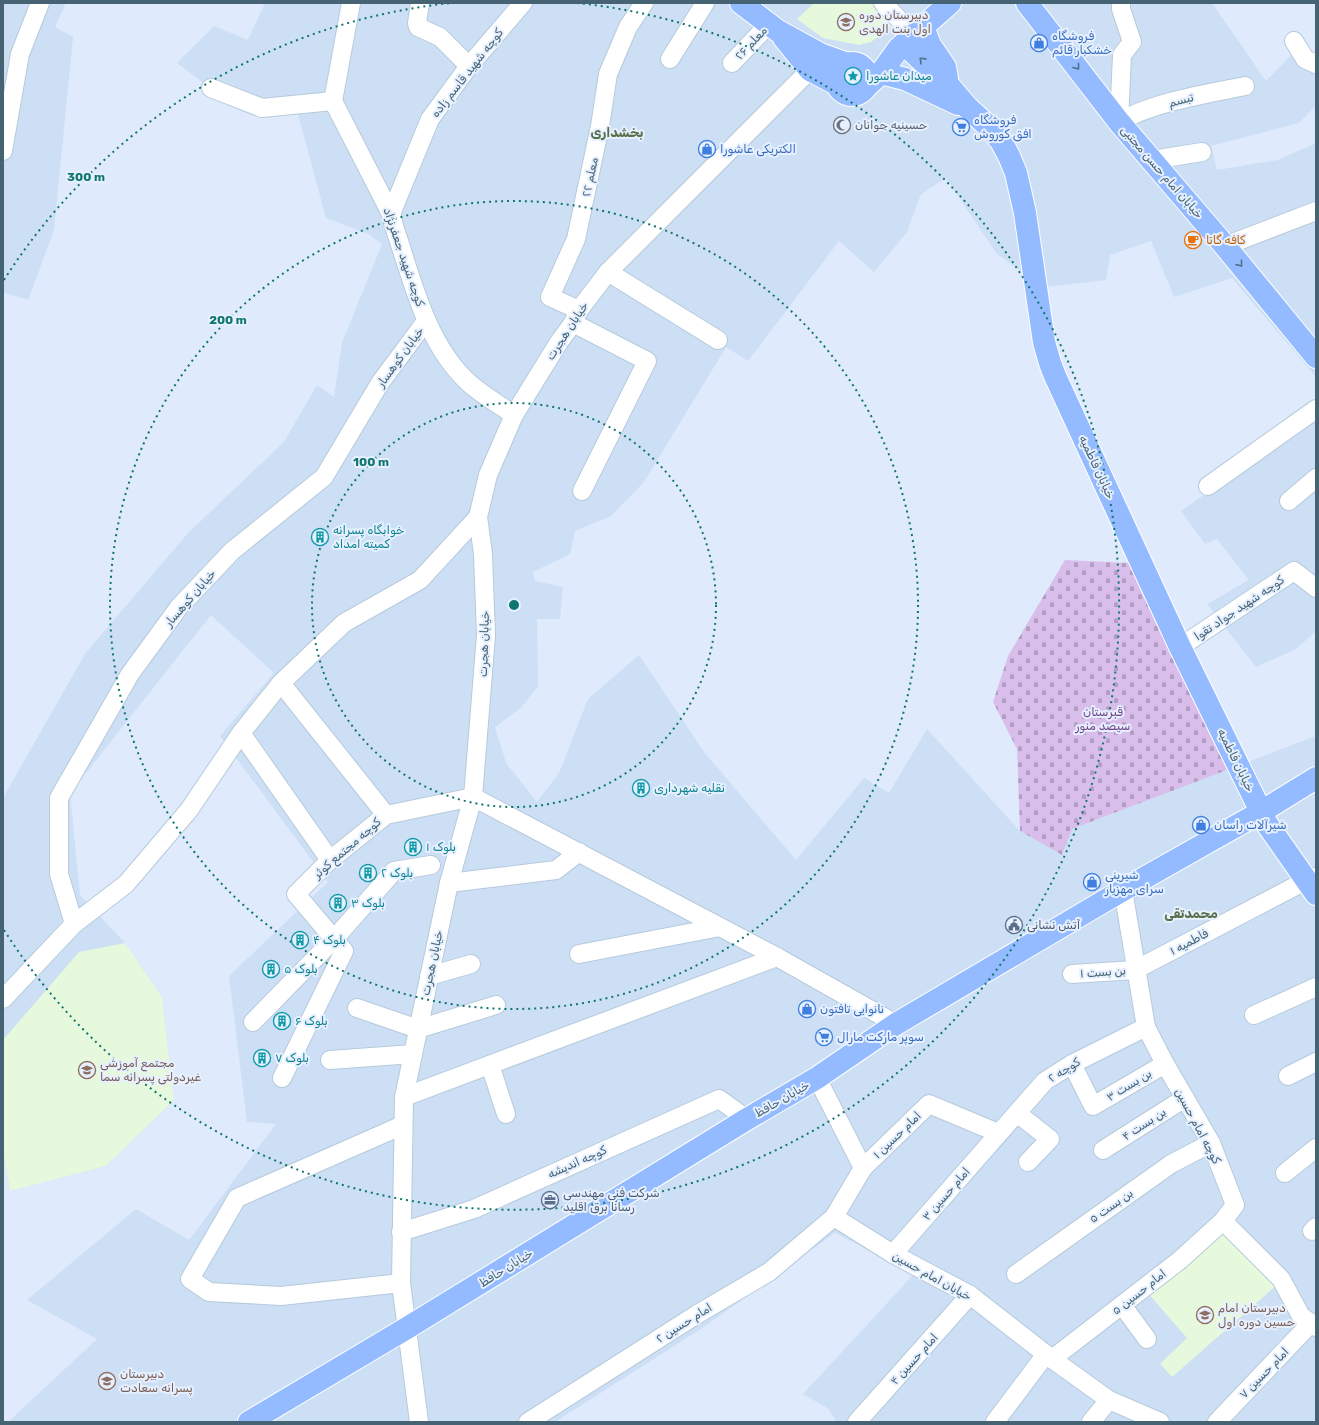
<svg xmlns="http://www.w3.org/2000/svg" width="1319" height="1425" font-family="Rubik,Cairo,sans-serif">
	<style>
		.residential { fill: #cddff5 }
		.education { fill: #e6f9dc }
		.cemetery { fill: url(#cemetery-stones) }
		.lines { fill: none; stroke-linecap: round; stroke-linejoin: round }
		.minor-casing { stroke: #b6cadc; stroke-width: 20 }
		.major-casing { stroke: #fff; stroke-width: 24 }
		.minor { stroke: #fff; stroke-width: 18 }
		.major { stroke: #94bbff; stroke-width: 22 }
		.oneway { stroke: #527089 }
		.ring { fill: none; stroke: #0f766e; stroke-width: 2; stroke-dasharray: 2 4 }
		.labels { text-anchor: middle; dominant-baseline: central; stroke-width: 4; stroke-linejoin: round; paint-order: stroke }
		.education-label { font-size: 12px; fill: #785e54; stroke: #e6f0ff; text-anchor: start }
		.shop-label { font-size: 12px; fill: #366cbe; stroke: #e6f0ff; text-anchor: start }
		.street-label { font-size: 12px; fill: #466374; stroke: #e6f0ff }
		.culture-label { font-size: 12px; fill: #0d838f; stroke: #e6f0ff; text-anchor: start }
		.worship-label { font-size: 12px; fill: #5b616d; stroke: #e6f0ff; text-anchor: start }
		.food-label { font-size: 12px; fill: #c56008; stroke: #e6f0ff; text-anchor: start }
		.park-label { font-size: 12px; fill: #734387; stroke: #e6f0ff }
		.service-label { font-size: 12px; fill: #4e5e75; stroke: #e6f0ff; text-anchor: start }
		.neighbourhood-label { font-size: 13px; font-weight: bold; fill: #567049; stroke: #e6f0ff }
		.centre { fill: #0f766e; stroke: #e6f0ff; stroke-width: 2 }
		.ring-label { font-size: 12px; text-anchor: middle; font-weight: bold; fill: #0f766e; stroke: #e6f0ff; stroke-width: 4; stroke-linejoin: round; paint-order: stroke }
	</style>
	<defs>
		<pattern id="cemetery-stones" width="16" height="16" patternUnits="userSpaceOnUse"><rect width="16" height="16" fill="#d9beeb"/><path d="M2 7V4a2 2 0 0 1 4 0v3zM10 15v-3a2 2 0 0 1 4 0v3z" fill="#b29ec3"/></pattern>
	</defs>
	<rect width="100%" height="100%" fill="#dfeafd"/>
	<!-- residential -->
	<g class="residential">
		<polygon points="3,3 66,3 55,27 73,37 54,230 28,300 3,292"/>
		<polygon points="265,3 1212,3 1266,81 1298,48 1316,64 1316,106 1299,123 1211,146 1217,170 1278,160 1316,143 1316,377 1232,278 1174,297 1151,241 1110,255 1106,280 1044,287 997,254 946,178 921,194 907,232 874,272 839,241 748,361 726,347 644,482 611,516 575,531 570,554 533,572 535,581 563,587 560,619 537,619 538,686 521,708 495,727 506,763 537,802 559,773 588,699 639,655 704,752 796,860 864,778 889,793 927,729 1020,831 1062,855 1072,829 1316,736 1316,1422 836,1422 829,1409 803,1394 914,1274 835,1233 704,1327 555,1422 8,1422 97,1339 27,1300 136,1209 189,1240 276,1124 247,1122 229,976 328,882 220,736 274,673 211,615 70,793 80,895 125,943 162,997 174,1100 106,1166 10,1191 3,1151 3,798 85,654 188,533 284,442 317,385 334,397 342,343 382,244 368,234 326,218 298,114 231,103 177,63 214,26 248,40"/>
		<polygon points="1316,417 1316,631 1296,649 1256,667 1207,604 1249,580 1217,539 1205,544 1181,511"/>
	</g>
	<!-- education -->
	<g class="education">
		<polygon points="814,3 874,3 894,25 871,42 859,45 823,38 797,19"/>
		<polygon points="125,943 162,997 174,1100 106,1166 10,1191 3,1151 3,1040 79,952"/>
		<polygon points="1226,1230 1278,1284 1172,1377 1160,1364 1187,1338 1147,1292"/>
	</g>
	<!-- cemetery -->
	<polygon class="cemetery" points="1065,560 1130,563 1227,770 1072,829 1062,855 1020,831 1017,749 993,702 1008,656"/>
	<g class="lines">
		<!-- minor casing -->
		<g class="minor-casing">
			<g id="minor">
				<path d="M351 3 333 101 391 214 394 226C412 279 426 344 469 383 481 394 500 405 514 415"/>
				<polyline points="420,3 417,23 418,27 440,37 469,66"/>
				<polyline points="883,3 914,35"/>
				<polyline points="1294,41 1305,59 1316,64"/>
				<polyline points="670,59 705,3"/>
				<polyline points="732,63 769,24"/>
				<polyline points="211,88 262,108 333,101"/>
				<path d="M1119 122C1153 102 1206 94 1245 86"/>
				<polyline points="1119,122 1122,55 1132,42 1121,9 1121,3"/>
				<polyline points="3,151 20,54 40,3"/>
				<polyline points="1152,160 1202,152"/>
				<polyline points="391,214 430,119 469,66 523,3"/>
				<polyline points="1225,246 1316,211"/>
				<polyline points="608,272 718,340"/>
				<polyline points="579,310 550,297 576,239 600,126 608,74 628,27 644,3"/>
				<polyline points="573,323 647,361 582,491"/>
				<polyline points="1208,486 1316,409"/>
				<polyline points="1289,501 1316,478"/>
				<polyline points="1180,647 1294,571 1316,588"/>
				<polyline points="281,683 386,815"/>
				<polyline points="241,733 330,860"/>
				<polyline points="449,883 556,870 579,852"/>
				<polyline points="74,924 59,874 59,798 130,674 179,607 232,551 324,477 380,383 426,321"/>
				<polyline points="579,954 720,927"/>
				<polyline points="1072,974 1135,970 1307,880 1316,877"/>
				<polyline points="429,976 471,964"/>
				<polyline points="3,999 74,924 126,884 189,810 241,733 281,683 344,623 420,580 478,517"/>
				<polyline points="357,1008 418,1029 496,1005"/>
				<polyline points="1254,1015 1316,987"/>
				<polyline points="253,1022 335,938 394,871 431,865"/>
				<polyline points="330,1060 413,1054"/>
				<polyline points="1072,1064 1093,1106 1165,1064"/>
				<polyline points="490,1065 506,1114"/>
				<polyline points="1288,1076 1316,1062"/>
				<polyline points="282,1078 344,951 296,894 330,860 386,815 473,797 777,957 896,1024"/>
				<polyline points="817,1078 863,1168 834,1217 893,1254 970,1295 1052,1359 1109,1400 1160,1422"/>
				<polyline points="404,1097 777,957"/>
				<polyline points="1017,1113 1050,1139 1028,1162"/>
				<polyline points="1103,1150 1185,1098"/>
				<polyline points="863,1168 929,1104 998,1133"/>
				<polyline points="1285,1173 1316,1148"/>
				<polyline points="1223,1221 1281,1279 1301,1316 1316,1327"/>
				<polyline points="1312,1231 1316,1227"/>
				<polyline points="401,1232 474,1209 719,1099 747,1119"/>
				<polyline points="893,1254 1045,1081 1072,1064 1146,1027"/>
				<polyline points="1016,1274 1171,1164 1211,1143"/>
				<polyline points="401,1283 281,1296 209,1292 190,1279 237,1198 403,1125"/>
				<polyline points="1122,1305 1147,1339"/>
				<polyline points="1052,1359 1180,1260 1223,1221 1235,1205 1211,1143 1165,1064 1146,1027 1123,890"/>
				<polyline points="419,1422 401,1283 404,1097 449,883 473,797 486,635 483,554 478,517 488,475 514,415 559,342 573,323 579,310 608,272 810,70"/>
				<polyline points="528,1422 696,1315 769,1272 834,1217"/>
				<polyline points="857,1422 970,1295"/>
				<polyline points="995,1422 1046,1354"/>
				<polyline points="1091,1422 1109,1400"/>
				<polyline points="1217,1422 1311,1323"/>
			</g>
		</g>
		<!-- major casing -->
		<g class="major-casing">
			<g id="major">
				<polyline points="741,3 778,31 820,54 848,64"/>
				<polyline points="1027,3 1119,122 1225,246 1316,357"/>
				<polyline points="923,27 930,45 945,67 947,78"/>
				<polyline points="784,38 810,70 838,85"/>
				<polyline points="904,44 950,87 968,108 988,126 1001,141 1009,156 1016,173 1025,213 1044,342 1050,363 1055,376 1180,647 1267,824 1316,894"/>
				<circle cx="852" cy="79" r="16"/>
				<polyline points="881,73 905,79 958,104"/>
				<polyline points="867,86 881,73 899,48 950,3"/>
				<polyline points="249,1422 407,1328 747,1119 817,1078 896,1024 1123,890 1261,812 1316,778"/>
			</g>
		</g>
		<!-- minor -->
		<use href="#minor" class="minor"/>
		<!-- major -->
		<use href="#major" class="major"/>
	</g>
	<!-- one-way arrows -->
	<defs><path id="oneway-chevron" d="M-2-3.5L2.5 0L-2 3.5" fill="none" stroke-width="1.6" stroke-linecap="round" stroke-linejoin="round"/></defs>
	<g class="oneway">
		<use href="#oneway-chevron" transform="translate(922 60) rotate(-136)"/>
		<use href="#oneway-chevron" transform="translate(1077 67) rotate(52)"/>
		<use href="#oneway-chevron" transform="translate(1240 264) rotate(51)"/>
	</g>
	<!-- distance rings -->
	<g class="ring">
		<circle cx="514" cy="605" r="202"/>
		<circle cx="514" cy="605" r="404"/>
		<path d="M4 280A605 605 0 0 1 451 3M577 3A605 605 0 1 1 4 930"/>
	</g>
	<!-- icons -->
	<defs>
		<g id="school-ring" transform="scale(0.9)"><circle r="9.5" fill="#e6f0ff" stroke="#8d6e63" stroke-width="1.5"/><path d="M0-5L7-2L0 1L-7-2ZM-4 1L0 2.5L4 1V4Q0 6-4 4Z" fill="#8d6e63"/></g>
		<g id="shop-ring" transform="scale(0.9)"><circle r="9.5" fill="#e6f0ff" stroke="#3f7fe0" stroke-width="1.5"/><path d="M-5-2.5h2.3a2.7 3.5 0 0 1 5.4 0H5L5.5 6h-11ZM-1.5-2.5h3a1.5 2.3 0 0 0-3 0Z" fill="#3f7fe0"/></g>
		<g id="sight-ring" transform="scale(0.9)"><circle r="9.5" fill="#e6f0ff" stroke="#0f9aa8" stroke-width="1.5"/><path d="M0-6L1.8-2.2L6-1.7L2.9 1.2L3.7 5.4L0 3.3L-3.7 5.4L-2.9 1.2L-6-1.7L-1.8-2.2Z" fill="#0f9aa8"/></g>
		<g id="mosque-ring" transform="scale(0.9)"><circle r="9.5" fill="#e6f0ff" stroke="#6b7280" stroke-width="1.5"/><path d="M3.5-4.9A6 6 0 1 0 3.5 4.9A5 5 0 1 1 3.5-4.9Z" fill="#6b7280"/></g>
		<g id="supermarket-ring" transform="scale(0.9)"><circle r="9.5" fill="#e6f0ff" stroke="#3f7fe0" stroke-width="1.5"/><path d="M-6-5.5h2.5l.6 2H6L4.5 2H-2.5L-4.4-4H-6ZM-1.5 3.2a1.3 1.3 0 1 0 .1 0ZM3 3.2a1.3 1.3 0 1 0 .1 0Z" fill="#3f7fe0"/></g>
		<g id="cafe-ring" transform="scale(0.9)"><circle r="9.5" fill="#e6f0ff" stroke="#e8710a" stroke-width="1.5"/><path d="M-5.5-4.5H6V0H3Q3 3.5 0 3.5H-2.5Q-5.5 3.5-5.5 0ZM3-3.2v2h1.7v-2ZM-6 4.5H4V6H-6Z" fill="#e8710a"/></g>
		<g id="building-ring" transform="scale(0.9)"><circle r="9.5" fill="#e6f0ff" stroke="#0f9aa8" stroke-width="1.5"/><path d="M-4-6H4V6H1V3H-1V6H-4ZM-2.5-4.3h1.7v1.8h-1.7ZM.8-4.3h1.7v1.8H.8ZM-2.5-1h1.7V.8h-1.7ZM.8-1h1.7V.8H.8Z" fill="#0f9aa8"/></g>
		<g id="civic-ring" transform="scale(0.9)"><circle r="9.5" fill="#e6f0ff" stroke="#5c6f8a" stroke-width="1.5"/><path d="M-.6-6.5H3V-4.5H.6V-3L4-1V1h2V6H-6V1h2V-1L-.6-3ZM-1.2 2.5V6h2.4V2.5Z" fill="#5c6f8a"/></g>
		<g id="office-ring" transform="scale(0.9)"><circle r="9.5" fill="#e6f0ff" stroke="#5c6f8a" stroke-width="1.5"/><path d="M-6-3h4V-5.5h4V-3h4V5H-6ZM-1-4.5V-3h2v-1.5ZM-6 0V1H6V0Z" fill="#5c6f8a"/></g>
	</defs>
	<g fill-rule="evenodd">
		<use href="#school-ring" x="846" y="22"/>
		<use href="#shop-ring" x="1039" y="43"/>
		<use href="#sight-ring" x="853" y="76"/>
		<use href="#mosque-ring" x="842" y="125"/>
		<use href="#supermarket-ring" x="961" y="127"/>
		<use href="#shop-ring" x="707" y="149"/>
		<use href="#cafe-ring" x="1193" y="240"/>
		<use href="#building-ring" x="320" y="537"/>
		<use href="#building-ring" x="641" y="788"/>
		<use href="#shop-ring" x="1201" y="825"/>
		<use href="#building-ring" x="413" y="847"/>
		<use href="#building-ring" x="368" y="873"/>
		<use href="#shop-ring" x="1092" y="882"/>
		<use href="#building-ring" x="338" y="903"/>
		<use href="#civic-ring" x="1014" y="925"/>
		<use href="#building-ring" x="300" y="940"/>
		<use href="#building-ring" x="271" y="969"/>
		<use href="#shop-ring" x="807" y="1009"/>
		<use href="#building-ring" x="282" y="1021"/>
		<use href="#supermarket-ring" x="824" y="1037"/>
		<use href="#building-ring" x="262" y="1058"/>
		<use href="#school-ring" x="87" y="1070"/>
		<use href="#office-ring" x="550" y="1200"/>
		<use href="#school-ring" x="1205" y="1315"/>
		<use href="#school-ring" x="107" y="1381"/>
	</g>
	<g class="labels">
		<!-- education labels -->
		<g class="education-label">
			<text x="859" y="15">دبیرستان دوره<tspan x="859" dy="14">اول بنت الهدی</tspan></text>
			<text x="100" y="1063">مجتمع آموزشی<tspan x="100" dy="14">غیردولتی پسرانه سما</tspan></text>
			<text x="1218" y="1308">دبیرستان امام<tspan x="1218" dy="14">حسین دوره اول</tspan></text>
			<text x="120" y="1374">دبیرستان<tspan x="120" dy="14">پسرانه سعادت</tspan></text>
		</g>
		<!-- shop labels -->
		<g class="shop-label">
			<text x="1052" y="36">فروشگاه<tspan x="1052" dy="14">خشکبار قائم</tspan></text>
			<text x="974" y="120">فروشگاه<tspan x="974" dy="14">افق کوروش</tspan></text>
			<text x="720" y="149">الکتریکی عاشورا</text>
			<text x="1214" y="825">شیرآلات راسان</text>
			<text x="1105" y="875">شیرینی<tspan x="1105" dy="14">سرای مهزیار</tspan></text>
			<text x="820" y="1009">نانوایی تافتون</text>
			<text x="837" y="1037">سوپر مارکت مارال</text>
		</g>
		<!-- street labels -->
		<g class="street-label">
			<text transform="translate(751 43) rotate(-47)">معلم ۲۶</text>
			<text transform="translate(467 73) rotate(-52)">کوچه شهید قاسم زاده</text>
			<text transform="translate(1181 100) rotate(-15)">تبسم</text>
			<text transform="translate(1162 172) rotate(49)">خیابان امام حسن مجتبی</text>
			<text transform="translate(590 177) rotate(-78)">معلم ۲۲</text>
			<text transform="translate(404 257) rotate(71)">کوچه شهید جعفرنژاد</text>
			<text transform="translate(567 331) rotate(-57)">خیابان هجرت</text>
			<text transform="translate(400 357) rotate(-54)">خیابان کوهسار</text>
			<text transform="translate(1097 467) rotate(65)">خیابان فاطمیه</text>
			<text transform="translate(190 598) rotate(-49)">خیابان کوهسار</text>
			<text transform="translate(1239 608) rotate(-34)">کوچه شهید جواد تقوا</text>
			<text transform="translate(484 644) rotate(-88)">خیابان هجرت</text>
			<text transform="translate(1236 760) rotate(64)">خیابان فاطمیه</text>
			<text transform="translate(347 848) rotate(-41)">کوچه مجتمع کوثر</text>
			<text transform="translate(1189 942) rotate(-28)">فاطمیه ۱</text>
			<text transform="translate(432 963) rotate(-78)">خیابان هجرت</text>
			<text transform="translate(1103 972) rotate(-4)">بن بست ۱</text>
			<text transform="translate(1064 1070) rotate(-32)">کوچه ۲</text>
			<text transform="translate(1129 1085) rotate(-31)">بن بست ۳</text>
			<text transform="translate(782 1099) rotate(-30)">خیابان حافظ</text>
			<text transform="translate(1144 1124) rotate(-33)">بن بست ۴</text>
			<text transform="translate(1198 1126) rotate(62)">کوچه امام حسین</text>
			<text transform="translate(897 1135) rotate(-44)">امام حسین ۱</text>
			<text transform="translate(577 1162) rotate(-24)">کوچه اندیشه</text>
			<text transform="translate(946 1194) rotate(-49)">امام حسین ۳</text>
			<text transform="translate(1111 1206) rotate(-35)">بن بست ۵</text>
			<text transform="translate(506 1268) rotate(-32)">خیابان حافظ</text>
			<text transform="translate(932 1276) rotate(29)">خیابان امام حسین</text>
			<text transform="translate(1139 1292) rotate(-38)">امام حسین ۵</text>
			<text transform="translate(684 1323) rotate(-32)">امام حسین ۲</text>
			<text transform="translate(914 1359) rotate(-48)">امام حسین ۴</text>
			<text transform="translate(1264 1373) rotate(-46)">امام حسین ۷</text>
		</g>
		<!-- culture labels -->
		<g class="culture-label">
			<text x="866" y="76">میدان عاشورا</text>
			<text x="333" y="530">خوابگاه پسرانه<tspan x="333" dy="14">کمیته امداد</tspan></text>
			<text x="654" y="788">نقلیه شهرداری</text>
			<text x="426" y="847">بلوک ۱</text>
			<text x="381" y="873">بلوک ۲</text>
			<text x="351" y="903">بلوک ۳</text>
			<text x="313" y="940">بلوک ۴</text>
			<text x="284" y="969">بلوک ۵</text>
			<text x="295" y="1021">بلوک ۶</text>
			<text x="275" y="1058">بلوک ۷</text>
		</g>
		<!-- worship labels -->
		<g class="worship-label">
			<text x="855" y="125">حسینیه جوانان</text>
		</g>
		<!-- food labels -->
		<g class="food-label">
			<text x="1206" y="240">کافه گاتا</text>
		</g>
		<!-- park labels -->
		<g class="park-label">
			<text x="1103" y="712">قبرستان<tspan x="1103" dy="14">سیصد منور</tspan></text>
		</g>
		<!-- service labels -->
		<g class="service-label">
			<text x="1027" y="925">آتش نشانی</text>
			<text x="563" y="1193">شرکت فنی مهندسی<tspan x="563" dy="14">رسانا برق اقلید</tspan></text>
		</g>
		<!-- neighbourhood labels -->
		<g class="neighbourhood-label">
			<text x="617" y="132">بخشداری</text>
			<text x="1191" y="913">محمدتقی</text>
		</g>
	</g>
	<circle cx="514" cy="605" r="6" class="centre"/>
	<g class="ring-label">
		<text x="86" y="181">300 m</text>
		<text x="228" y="324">200 m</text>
		<text x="371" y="466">100 m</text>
	</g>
	<!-- border -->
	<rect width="1319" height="1425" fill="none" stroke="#466374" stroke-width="8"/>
</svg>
